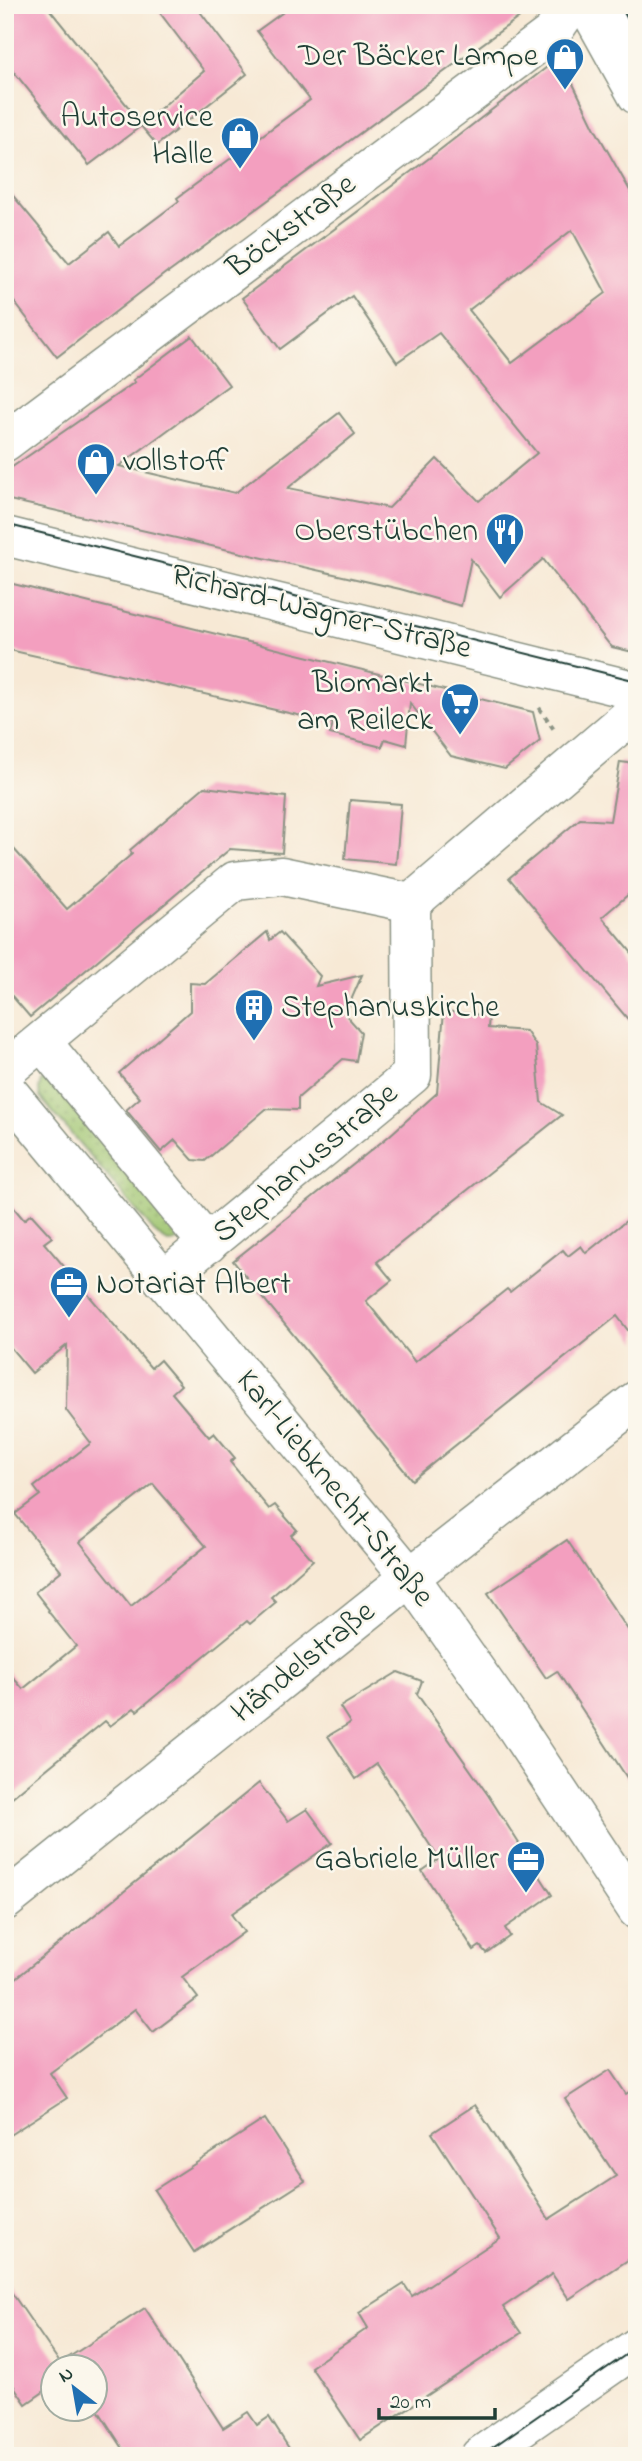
<svg xmlns="http://www.w3.org/2000/svg" width="642" height="2461" font-family="'Indie Flower',sans-serif">
	<style>
		.grass { fill: url(#grass-dots); stroke: #5e8051; stroke-width: 2 }
		.building { fill: #f39fbf; fill-rule: evenodd }
		.lines { fill: none; stroke-linecap: round; stroke-linejoin: round }
		.minor-casing { stroke: #8b9384; stroke-width: 41 }
		.path { stroke: #8b9384; stroke-width: 4.5; stroke-dasharray: 5 5; stroke-linecap: butt }
		.minor { stroke: #fff; stroke-width: 38 }
		.tram { stroke: #1f3d34; stroke-width: 2 }
		.labels { text-anchor: middle; dominant-baseline: central; stroke-width: 5; stroke-linejoin: round; paint-order: stroke }
		.poi-label { font-size: 32px; fill: #1f3d34; stroke: #fbf7ec; text-anchor: end }
		.street-label { font-size: 32px; fill: #1f3d34; stroke: #fbf7ec }
	</style>
	<defs>
		<pattern id="grass-dots" width="8" height="8" patternUnits="userSpaceOnUse" patternTransform="scale(1.75)"><rect width="8" height="8" fill="#9ec46e"/><path d="M2 2h.1M6 6h.1" fill="none" stroke="#80a05b" stroke-width="1.8" stroke-linecap="round"/></pattern>
	</defs>
	<rect width="100%" height="100%" fill="#fbf7ec"/>
	<filter id="ink" filterUnits="userSpaceOnUse"><feTurbulence type="fractalNoise" baseFrequency=".0143" numOctaves="2"/><feDisplacementMap in="SourceGraphic" scale="14" xChannelSelector="R" yChannelSelector="G"/><feConvolveMatrix kernelMatrix="1 2 1 2 8 2 1 2 1" color-interpolation-filters="sRGB"/></filter>
	<filter id="wash" filterUnits="userSpaceOnUse"><feTurbulence type="fractalNoise" baseFrequency=".00686" numOctaves="4" result="noise"/><feDisplacementMap in="SourceGraphic" scale="28" xChannelSelector="R" yChannelSelector="G"/><feGaussianBlur stdDeviation="1.57" result="paint"/><feColorMatrix in="noise" values="0 0 0 0 0 0 0 0 0 0 0 0 0 0 0 0 0 1.4 0 .05"/><feComposite in="paint" operator="in"/></filter>
	<g filter="url(#wash)">
		<rect width="100%" height="100%" fill="#f7e9d5"/>
		<!-- grass -->
		<polygon class="grass" points="49,1079 181,1232 177,1241 168,1242 157,1235 40,1097 39,1089 41,1081"/>
		<g id="blocks">
			<!-- building -->
			<g class="building">
				<polygon points="5,5 46,5 142,124 204,71 154,5 195,5 247,74 157,145 141,126 89,165 5,61"/>
				<polygon points="293,5 536,5 168,273 167,272 57,357 5,290 5,186 69,263 109,232 119,246 179,201 177,198 310,100 257,31"/>
				<path d="M560 57 594 127 637 203V653L612 647 609 644 543 559 500 597 471 559 461 606 400 589 5 499V472L135 382 133 380 192 336 229 385 119 466 235 493 339 413 355 434 288 488 389 508 437 459 479 501 537 453 439 333 397 362 352 296 280 349 242 298 432 156ZM572 230 606 293 512 363 469 310Z"/>
				<polygon points="5,582 533,712 540,741 505,769 451,756 410,703 406,745 385,739 382,747 330,734 333,723 5,649"/>
				<polygon points="620,762 637,764 637,887 602,917 637,959 637,1030 509,878 580,819 610,821"/>
				<polygon points="204,787 286,797 282,853 230,849 30,1017 5,988 5,839 67,909 132,854 130,850"/>
				<polygon points="350,800 401,804 396,864 345,859"/>
				<polygon points="267,932 270,940 280,932 320,976 316,986 362,975 345,1014 361,1032 356,1061 343,1059 298,1098 298,1110 266,1109 205,1161 193,1160 175,1140 161,1152 126,1110 140,1098 119,1073 190,1011 190,983 205,984"/>
				<polygon points="444,1011 489,1016 488,1028 526,1031 536,1046 541,1102 562,1115 377,1262 392,1280 366,1301 415,1362 507,1289 510,1292 563,1250 568,1256 581,1246 586,1253 637,1212 637,1342 617,1316 412,1480 233,1261 389,1136 437,1093"/>
				<path d="M5 1197 24 1220 31 1214 52 1237 44 1243 151 1368 160 1360 181 1385 172 1393 209 1437 214 1433 235 1458 230 1462 269 1509 275 1505 297 1530 291 1535 313 1560 271 1597 276 1602 250 1624 247 1621 137 1711 134 1708 110 1726 105 1721 5 1803V1668L23 1689 76 1646 48 1611 49 1610 35 1592 61 1571 15 1514 40 1495 34 1487 91 1443 66 1410 67 1345 32 1373 5 1341ZM153 1484 206 1546 131 1606 80 1542Z"/>
				<polygon points="567,1540 637,1643 637,1793 557,1671 546,1678 488,1593"/>
				<polygon points="398,1672 422,1681 417,1694 488,1795 552,1895 505,1928 510,1936 486,1953 480,1946 474,1950 422,1871 439,1859 377,1764 356,1779 328,1736 350,1723 340,1707"/>
				<polygon points="259,1783 288,1821 307,1809 332,1843 231,1914 244,1932 182,1977 198,1998 153,2032 135,2009 50,2073 67,2098 5,2138 5,1987"/>
				<polygon points="610,2070 626,2094 637,2087 637,2254 569,2299 552,2274 503,2307 521,2333 360,2440 311,2367 368,2328 359,2313 404,2284 412,2296 500,2238 432,2133 475,2105 549,2219 616,2176 565,2099"/>
				<polygon points="265,2119 305,2181 194,2252 154,2190"/>
				<polygon points="5,2283 60,2363 145,2308 223,2428 248,2412 257,2425 269,2417 294,2456 128,2456 98,2410 89,2416 84,2409 94,2409 94,2367 52,2367 52,2386 26,2404 5,2373"/>
			</g>
		</g>
	</g>
	<g filter="url(#ink)">
		<use href="#blocks" fill-opacity="0" stroke="#8b9384" stroke-width="2"/>
		<g class="lines">
			<!-- minor casing -->
			<g class="minor-casing">
				<g id="minor">
					<polyline points="587,5 637,95"/>
					<polyline points="620,5 637,35"/>
					<polyline points="5,442 552,33 571,5"/>
					<polyline points="5,536 637,691"/>
					<polyline points="42,1042 208,1244"/>
					<polyline points="5,1071 235,881 282,876 411,903"/>
					<polyline points="5,1088 410,1577 515,1726 637,1910"/>
					<polyline points="163,1280 412,1075 411,903 637,710"/>
					<polyline points="5,1901 410,1577 637,1400"/>
					<polyline points="480,2456 637,2347"/>
				</g>
			</g>
			<!-- path -->
			<polyline class="path" points="539,708 554,729"/>
			<!-- minor -->
			<use href="#minor" class="minor"/>
			<!-- tram -->
			<g class="tram">
				<polyline points="620,5 637,36"/>
				<polyline points="5,524 637,681"/>
				<polyline points="480,2456 637,2347"/>
			</g>
		</g>
	</g>
	<!-- icons -->
	<defs>
		<g id="shop-pin" transform="scale(2.0125)"><path d="M0 17L-7.5 6A9.5 9.5 0 1 1 7.5 6Z" fill="#1f6fb2" stroke="#fbf7ec"/><path d="M-5-2.5h2.3a2.7 3.5 0 0 1 5.4 0H5L5.5 6h-11ZM-1.5-2.5h3a1.5 2.3 0 0 0-3 0Z" fill="#fff"/></g>
		<g id="restaurant-pin" transform="scale(2.0125)"><path d="M0 17L-7.5 6A9.5 9.5 0 1 1 7.5 6Z" fill="#1f6fb2" stroke="#fbf7ec"/><path d="M-5-6h1v4h1v-4h1v4h1v-4h1v5L-1.5 .5V6h-2V.5L-5-1ZM5-6V6H3V1.5H1.5Q1.5-4 5-6Z" fill="#fff"/></g>
		<g id="supermarket-pin" transform="scale(2.0125)"><path d="M0 17L-7.5 6A9.5 9.5 0 1 1 7.5 6Z" fill="#1f6fb2" stroke="#fbf7ec"/><path d="M-6-5.5h2.5l.6 2H6L4.5 2H-2.5L-4.4-4H-6ZM-1.5 3.2a1.3 1.3 0 1 0 .1 0ZM3 3.2a1.3 1.3 0 1 0 .1 0Z" fill="#fff"/></g>
		<g id="building-pin" transform="scale(2.0125)"><path d="M0 17L-7.5 6A9.5 9.5 0 1 1 7.5 6Z" fill="#1f6fb2" stroke="#fbf7ec"/><path d="M-4-6H4V6H1V3H-1V6H-4ZM-2.5-4.3h1.7v1.8h-1.7ZM.8-4.3h1.7v1.8H.8ZM-2.5-1h1.7V.8h-1.7ZM.8-1h1.7V.8H.8Z" fill="#fff"/></g>
		<g id="office-pin" transform="scale(2.0125)"><path d="M0 17L-7.5 6A9.5 9.5 0 1 1 7.5 6Z" fill="#1f6fb2" stroke="#fbf7ec"/><path d="M-6-3h4V-5.5h4V-3h4V5H-6ZM-1-4.5V-3h2v-1.5ZM-6 0V1H6V0Z" fill="#fff"/></g>
	</defs>
	<g fill-rule="evenodd">
		<use href="#shop-pin" x="565" y="57"/>
		<use href="#shop-pin" x="240" y="136"/>
		<use href="#shop-pin" x="96" y="462"/>
		<use href="#restaurant-pin" x="505" y="532"/>
		<use href="#supermarket-pin" x="460" y="702"/>
		<use href="#building-pin" x="254" y="1008"/>
		<use href="#office-pin" x="69" y="1285"/>
		<use href="#office-pin" x="526" y="1860"/>
	</g>
	<g class="labels">
		<!-- poi labels -->
		<g class="poi-label">
			<text x="538" y="57">Der Bäcker Lampe</text>
			<text x="213" y="118">Autoservice<tspan x="213" dy="37">Halle</tspan></text>
			<text x="123" y="462" text-anchor="start">vollstoff</text>
			<text x="478" y="532">Oberstübchen</text>
			<text x="433" y="684">Biomarkt<tspan x="433" dy="37">am Reileck</tspan></text>
			<text x="281" y="1008" text-anchor="start">Stephanuskirche</text>
			<text x="96" y="1285" text-anchor="start">Notariat Albert</text>
			<text x="499" y="1860">Gabriele Müller</text>
		</g>
		<!-- street labels -->
		<g class="street-label">
			<text transform="translate(292 227) rotate(-37)">Böckstraße</text>
			<text transform="translate(321 613) rotate(14)">Richard-Wagner-Straße</text>
			<text transform="translate(306 1164) rotate(-40)">Stephanusstraße</text>
			<text transform="translate(334 1489) rotate(51)">Karl-Liebknecht-Straße</text>
			<text transform="translate(304 1663) rotate(-39)">Händelstraße</text>
		</g>
	</g>
	<!-- margin -->
	<rect width="642" height="2461" fill="none" stroke="#fbf7ec" stroke-width="28"/>
	<!-- north arrow -->
	<g transform="translate(74 2388) rotate(329)"><circle r="33" fill="#fbf7ec" stroke="#a3ada2" stroke-width="2"/>
	<path d="M0-5L12 26L0 18L-12 26Z" fill="#1f6fb2"/>
	<text y="-10" font-size="19" font-weight="bold" text-anchor="middle" fill="#1f3d34">N</text>
	</g>
	<!-- scale -->
	<path d="M379 2408v10h116v-10" fill="none" stroke="#1f3d34" stroke-width="3.5"/>
	<text x="390" y="2408" font-size="21" fill="#1f3d34" stroke="#fbf7ec" stroke-width="5" paint-order="stroke">20 m</text>
</svg>
